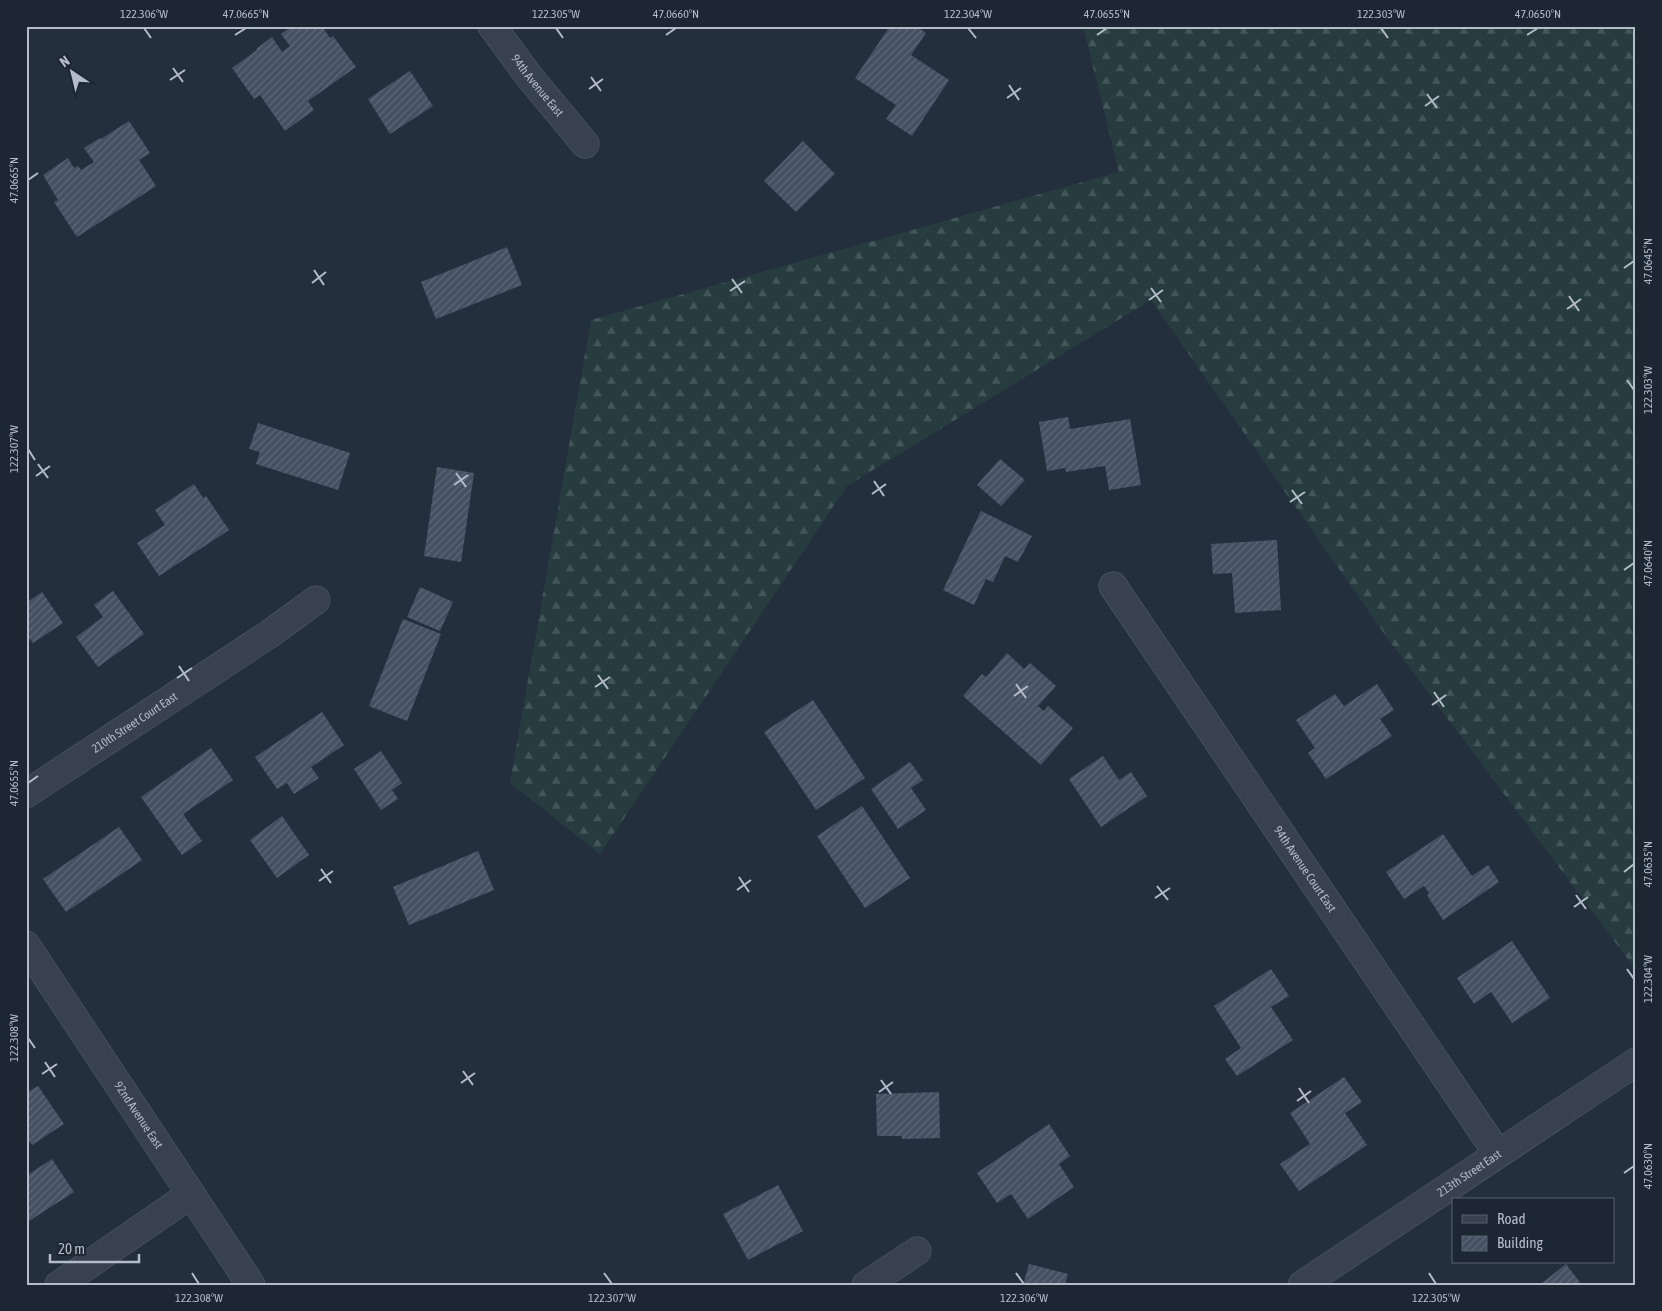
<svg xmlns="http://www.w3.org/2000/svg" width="1662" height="1311" font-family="'Asap Condensed',sans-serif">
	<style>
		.forest { fill: url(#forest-firs) }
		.building { fill: url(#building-hatch) }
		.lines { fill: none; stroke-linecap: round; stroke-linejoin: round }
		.minor-casing { stroke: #565f6c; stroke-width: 29 }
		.minor { stroke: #38414e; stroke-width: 28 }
		.ticks { fill: none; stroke: #b4bcc9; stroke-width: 2 }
		.labels { text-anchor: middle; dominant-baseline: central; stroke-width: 4; stroke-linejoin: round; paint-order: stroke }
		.street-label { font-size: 12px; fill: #b4bcc9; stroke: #1d2633 }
		.neatline { fill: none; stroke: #b4bcc9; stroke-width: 2 }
		.ticks-label { font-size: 12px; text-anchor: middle; fill: #b4bcc9 }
	</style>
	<defs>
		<pattern id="forest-firs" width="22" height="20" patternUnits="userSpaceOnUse" patternTransform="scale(1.25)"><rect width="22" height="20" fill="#263c3f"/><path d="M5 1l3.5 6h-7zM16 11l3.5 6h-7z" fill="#435659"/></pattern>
		<pattern id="building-hatch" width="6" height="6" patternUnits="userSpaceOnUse" patternTransform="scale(1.25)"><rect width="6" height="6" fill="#455162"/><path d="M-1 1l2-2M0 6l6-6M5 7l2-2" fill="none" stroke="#5d6877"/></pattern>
	</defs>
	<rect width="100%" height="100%" fill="#242f3e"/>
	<!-- forest -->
	<polygon class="forest" points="1083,26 1636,26 1636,970 1388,639 1151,300 847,486 600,854 510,783 591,320 1119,172"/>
	<!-- building -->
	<g class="building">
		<polygon points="292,26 322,26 330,38 333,36 356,67 308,101 314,110 285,131 260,95 254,99 232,68 257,50 256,49 272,37 282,52 290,46 281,34"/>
		<polygon points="890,26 916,26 926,33 911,55 949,80 912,136 886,119 896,105 855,78"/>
		<polygon points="410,71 433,106 390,134 368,99"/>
		<polygon points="129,121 150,153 139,160 156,186 77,237 54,202 58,200 43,175 68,158 74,168 78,166 81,170 94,162 84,148 100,138 101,139"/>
		<polygon points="803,141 835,174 796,212 764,181"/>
		<polygon points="507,247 522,285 436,319 421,282"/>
		<polygon points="1068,417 1070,429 1130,419 1141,485 1109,490 1105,466 1066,472 1065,468 1047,471 1039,422"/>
		<polygon points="258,423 350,453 338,490 256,464 260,452 249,449"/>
		<polygon points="1000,459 1025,480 1001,506 977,485"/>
		<polygon points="437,467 474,473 461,562 424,556"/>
		<polygon points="194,484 203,498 206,496 229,530 159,576 137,543 165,525 155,510"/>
		<polygon points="981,511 1032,536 1018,562 1005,556 993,582 986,579 974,605 943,590"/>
		<polygon points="1277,540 1281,610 1235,613 1232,573 1213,574 1211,544"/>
		<polygon points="420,587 453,602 440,631 407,617"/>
		<polygon points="113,591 144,634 98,667 76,637 103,617 94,605"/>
		<polygon points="42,592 63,623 33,643 26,634 26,603"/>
		<polygon points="403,619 441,634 407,721 369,706"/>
		<polygon points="1007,653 1024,669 1030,663 1056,686 1038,706 1044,711 1048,706 1073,728 1041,765 963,696 982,674 986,677"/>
		<polygon points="1377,684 1394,710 1380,719 1392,736 1326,779 1308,753 1315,748 1296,720 1335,694 1344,706"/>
		<polygon points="813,700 865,778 816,810 764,732"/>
		<polygon points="322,712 344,745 311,767 319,778 294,794 287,783 277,789 255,757"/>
		<polygon points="211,748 233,780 183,814 202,841 182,855 141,797"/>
		<polygon points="381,751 402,783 392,790 398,799 381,810 354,769"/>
		<polygon points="1103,756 1119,780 1131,772 1147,796 1101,827 1069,779"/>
		<polygon points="910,762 923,780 911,788 926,810 898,829 871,789"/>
		<polygon points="862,806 910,878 865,908 817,836"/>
		<polygon points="282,816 309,855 277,878 250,840"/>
		<polygon points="119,827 142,860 66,912 43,879"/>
		<polygon points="1443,834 1472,876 1488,865 1499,882 1443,920 1427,895 1429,893 1424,886 1404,899 1386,872"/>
		<polygon points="478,851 494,890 409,925 393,887"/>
		<polygon points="1512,941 1550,998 1512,1023 1491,992 1474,1004 1457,978"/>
		<polygon points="1271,969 1289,996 1271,1007 1293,1040 1237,1076 1225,1059 1241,1048 1214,1006"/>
		<polygon points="1344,1077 1362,1102 1345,1113 1367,1145 1299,1191 1280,1164 1310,1144 1290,1113"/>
		<polygon points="38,1086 64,1124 32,1145 26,1137 26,1093"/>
		<polygon points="939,1092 940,1138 902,1139 902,1136 877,1136 876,1094"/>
		<polygon points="1049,1124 1070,1156 1059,1164 1074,1187 1028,1219 1011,1194 997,1203 977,1173"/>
		<polygon points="52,1159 74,1192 26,1223 26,1176"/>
		<polygon points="778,1185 803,1231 748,1260 723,1214"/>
		<polygon points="1029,1264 1068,1274 1065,1285 1023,1285"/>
		<polygon points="1566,1264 1582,1285 1543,1285 1542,1283"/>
	</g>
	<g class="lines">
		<!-- minor casing -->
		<g class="minor-casing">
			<g id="minor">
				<path id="s1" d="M492 26 528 75 585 144"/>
				<path id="s2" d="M1113 586 1498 1154"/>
				<path id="s3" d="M26 794 268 635 316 600"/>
				<path id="s4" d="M26 945 251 1285"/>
				<polyline points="59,1285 191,1194"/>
				<polyline points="866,1285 917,1251"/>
				<path id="s5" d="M1302 1285 1636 1062"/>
			</g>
		</g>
		<!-- minor -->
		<use href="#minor" class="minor"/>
	</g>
	<!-- ticks -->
	<path class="ticks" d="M144 28 151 38M556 28 563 38M968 28 976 38M1381 28 1388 38M235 35 246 28M666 35 676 28M1097 35 1107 28M1527 35 1538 28M173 68 183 82M591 77 601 91M170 80 185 70M1009 85 1019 100M589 89 603 79M1427 94 1437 108M1007 98 1021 88M1425 106 1439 96M28 180 38 173M1624 268 1634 261M314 270 324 285M732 279 742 293M312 283 326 272M1151 288 1161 302M730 291 745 281M1569 296 1579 311M1149 300 1163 290M1567 309 1581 299M1627 380 1634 390M28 449 35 460M38 464 48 478M456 473 466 487M36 476 50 466M874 481 884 496M454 485 468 475M1292 490 1302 504M872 494 886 484M1290 502 1305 492M1624 570 1634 563M179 666 189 681M598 675 608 689M177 678 192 668M1016 684 1026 698M595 687 610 677M1434 692 1444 707M1014 696 1028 686M1432 705 1446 695M28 783 38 776M321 869 331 883M1624 872 1634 864M739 877 749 892M319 881 333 871M1157 886 1168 900M737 890 751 880M1576 895 1586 909M1155 898 1170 888M1574 907 1588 897M1627 969 1634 979M28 1038 35 1048M45 1062 55 1077M463 1071 473 1085M42 1074 57 1064M881 1080 891 1094M461 1083 475 1073M1299 1088 1309 1103M879 1092 893 1082M1297 1101 1311 1091M1624 1173 1634 1166M192 1273 199 1284M604 1273 612 1284M1016 1273 1024 1284M1429 1273 1436 1284"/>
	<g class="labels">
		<!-- street labels -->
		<g class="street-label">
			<text stroke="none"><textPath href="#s1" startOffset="75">94th Avenue East</textPath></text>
			<text stroke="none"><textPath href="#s3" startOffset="130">210th Street Court East</textPath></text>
			<text stroke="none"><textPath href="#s2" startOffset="342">94th Avenue Court East</textPath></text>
			<text stroke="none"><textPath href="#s4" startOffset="204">92nd Avenue East</textPath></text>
			<text stroke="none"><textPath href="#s5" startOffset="201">213th Street East</textPath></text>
		</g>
	</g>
	<!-- border -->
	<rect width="1662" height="1311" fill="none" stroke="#1d2633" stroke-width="55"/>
	<!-- legend -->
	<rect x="1452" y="1198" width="162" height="65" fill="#1d2633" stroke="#59626f"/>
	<rect x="1462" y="1215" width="25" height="8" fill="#38414e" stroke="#59626f"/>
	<text x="1497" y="1224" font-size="15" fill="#b4bcc9">Road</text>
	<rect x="1462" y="1236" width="25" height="15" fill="url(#building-hatch)" stroke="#59626f"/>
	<text x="1497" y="1248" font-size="15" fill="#b4bcc9">Building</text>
	<!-- north arrow -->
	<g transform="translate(72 72) rotate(325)" stroke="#1d2633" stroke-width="4" paint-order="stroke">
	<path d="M0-4L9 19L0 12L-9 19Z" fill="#b4bcc9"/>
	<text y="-8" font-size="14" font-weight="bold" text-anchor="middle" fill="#b4bcc9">N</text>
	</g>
	<!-- scale -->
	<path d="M50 1254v8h89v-8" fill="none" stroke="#b4bcc9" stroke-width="2.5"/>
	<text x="58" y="1254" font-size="15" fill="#b4bcc9" stroke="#1d2633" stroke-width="4" paint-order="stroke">20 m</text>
	<rect x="28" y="28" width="1606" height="1256" class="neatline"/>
	<g class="ticks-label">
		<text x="144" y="18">122.306°W</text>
		<text x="246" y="18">47.0665°N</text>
		<text x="556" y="18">122.305°W</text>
		<text x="676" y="18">47.0660°N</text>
		<text x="968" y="18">122.304°W</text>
		<text x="1107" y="18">47.0655°N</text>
		<text x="1381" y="18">122.303°W</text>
		<text x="1538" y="18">47.0650°N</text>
		<text transform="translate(14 180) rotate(-90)" y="4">47.0665°N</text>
		<text transform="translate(1648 261) rotate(-90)" y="4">47.0645°N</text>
		<text transform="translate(1648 390) rotate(-90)" y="4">122.303°W</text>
		<text transform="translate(14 449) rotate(-90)" y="4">122.307°W</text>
		<text transform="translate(1648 563) rotate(-90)" y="4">47.0640°N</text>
		<text transform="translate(14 783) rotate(-90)" y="4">47.0655°N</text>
		<text transform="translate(1648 864) rotate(-90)" y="4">47.0635°N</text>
		<text transform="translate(1648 979) rotate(-90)" y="4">122.304°W</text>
		<text transform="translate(14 1038) rotate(-90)" y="4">122.308°W</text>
		<text transform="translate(1648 1166) rotate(-90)" y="4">47.0630°N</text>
		<text x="199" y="1302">122.308°W</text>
		<text x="612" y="1302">122.307°W</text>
		<text x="1024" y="1302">122.306°W</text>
		<text x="1436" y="1302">122.305°W</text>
	</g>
</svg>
